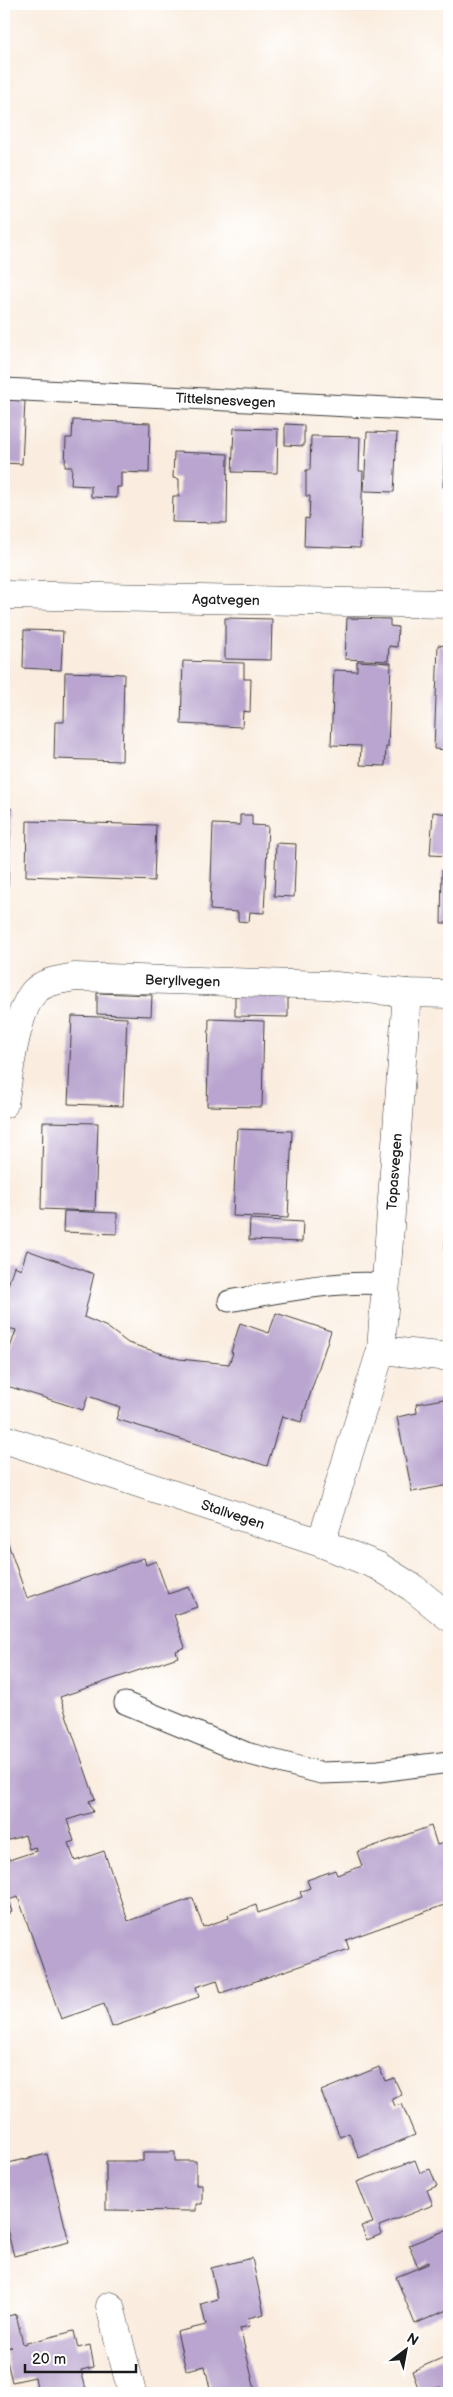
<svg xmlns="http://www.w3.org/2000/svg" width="453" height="2397" font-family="'Balsamiq Sans',sans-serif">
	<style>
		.building { fill: #b9a5cf }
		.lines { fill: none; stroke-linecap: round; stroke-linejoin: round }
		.service-casing { stroke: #3d3b39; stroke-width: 23 }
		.minor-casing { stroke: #3d3b39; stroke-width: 29 }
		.tertiary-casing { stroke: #3d3b39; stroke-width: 29 }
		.service { stroke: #fff; stroke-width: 21 }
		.minor { stroke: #fff; stroke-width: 28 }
		.tertiary { stroke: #fff; stroke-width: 28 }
		.labels { text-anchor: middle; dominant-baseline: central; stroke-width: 4.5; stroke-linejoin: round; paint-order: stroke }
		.street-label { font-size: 14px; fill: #1c1c1c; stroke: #fff }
	</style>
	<rect width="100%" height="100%" fill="#fff"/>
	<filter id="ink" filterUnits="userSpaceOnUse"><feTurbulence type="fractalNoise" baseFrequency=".02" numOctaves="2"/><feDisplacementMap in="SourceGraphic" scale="10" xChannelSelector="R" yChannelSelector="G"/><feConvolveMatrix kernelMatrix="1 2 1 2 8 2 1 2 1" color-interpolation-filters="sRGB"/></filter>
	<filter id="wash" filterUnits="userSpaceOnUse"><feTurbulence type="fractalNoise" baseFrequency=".0096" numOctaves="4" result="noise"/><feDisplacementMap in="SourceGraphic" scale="20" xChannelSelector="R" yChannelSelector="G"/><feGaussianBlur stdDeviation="1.12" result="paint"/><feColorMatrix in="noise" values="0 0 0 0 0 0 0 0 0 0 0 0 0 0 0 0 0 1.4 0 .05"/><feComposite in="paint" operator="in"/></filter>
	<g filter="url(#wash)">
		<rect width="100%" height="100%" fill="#faeddf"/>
		<g id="blocks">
			<!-- building -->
			<g class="building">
				<polygon points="4,400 25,401 22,464 4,463"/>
				<polygon points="73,420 150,423 149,473 121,472 121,487 117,487 117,498 91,497 91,486 71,485 72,467 65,467 66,438 72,438"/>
				<polygon points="285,424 304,425 304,446 285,445"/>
				<polygon points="234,428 278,429 277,473 232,472"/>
				<polygon points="367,432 397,433 394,492 364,491"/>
				<polygon points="311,436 360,437 359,471 363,471 360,548 304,546 305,518 309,519 310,496 306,496 306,470 310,470"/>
				<polygon points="445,444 449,444 449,487 443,487"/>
				<polygon points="174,452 228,454 227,523 172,522 173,496 179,496 179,479 173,478"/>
				<polygon points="225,618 272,619 271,660 225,659"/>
				<polygon points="347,618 390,619 390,626 398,627 397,647 389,646 388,661 345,659"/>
				<polygon points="24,630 63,631 61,670 23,668"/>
				<polygon points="438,645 449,646 449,750 434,749"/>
				<polygon points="183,661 244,663 244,679 251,679 250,712 243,711 242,727 181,724"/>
				<polygon points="357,661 391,663 388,747 386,747 385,766 360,765 361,746 331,745 334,670 357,671"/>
				<polygon points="65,672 124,674 122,761 54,759 55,722 64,722"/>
				<polygon points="4,807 11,808 8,885 4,885"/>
				<polygon points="433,812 449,814 449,856 430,855"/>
				<polygon points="240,815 252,815 252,825 268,826 264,913 250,912 249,922 238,921 238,912 210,910 213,824 240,825"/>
				<polygon points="27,821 156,825 154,881 26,876"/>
				<polygon points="276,843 296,844 294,897 274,896"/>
				<polygon points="442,870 449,871 449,923 441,923"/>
				<polygon points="97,993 152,995 151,1016 97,1014"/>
				<polygon points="235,996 288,997 288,1017 235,1016"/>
				<polygon points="72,1016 127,1018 123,1106 68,1104"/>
				<polygon points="209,1019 264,1021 262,1107 207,1106"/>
				<polygon points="43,1122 98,1123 95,1211 41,1209"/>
				<polygon points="237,1129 292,1131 288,1218 233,1216"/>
				<polygon points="64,1211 117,1213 117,1234 63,1232"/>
				<polygon points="250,1219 303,1222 302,1242 249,1240"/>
				<polygon points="446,1223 449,1223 449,1280 444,1280"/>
				<polygon points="27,1250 94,1274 84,1317 107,1327 128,1343 179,1359 229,1364 233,1353 231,1352 240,1323 269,1333 276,1313 331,1331 301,1422 282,1416 267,1466 116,1419 120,1407 88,1396 83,1410 4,1385 4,1366 16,1330 4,1327 8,1307 4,1306 4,1298 14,1266 21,1269"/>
				<polygon points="449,1398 449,1485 412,1492 397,1417 417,1413 416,1404"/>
				<polygon points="4,1532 27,1598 144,1558 146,1565 156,1561 168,1594 189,1587 197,1607 174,1615 185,1647 176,1651 178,1657 60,1697 95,1799 89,1801 93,1812 67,1820 74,1841 68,1843 75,1861 104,1851 128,1921 193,1898 203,1927 229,1918 228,1915 256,1905 258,1913 302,1897 300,1892 310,1888 307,1880 335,1870 337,1875 362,1866 357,1852 431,1826 437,1845 444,1843 449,1860 449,1888 443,1890 447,1904 346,1940 349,1949 221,1993 217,1980 196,1987 199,1997 112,2027 104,2004 61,2019 18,1897 8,1900 12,1912 4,1915 4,1857 8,1856 9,1860 36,1851 35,1847 29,1849 25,1835 6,1841 4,1834"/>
				<polygon points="379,2067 385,2081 394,2078 402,2095 392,2099 395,2106 402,2104 415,2135 359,2158 349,2133 340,2137 321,2091"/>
				<polygon points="143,2152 175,2152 175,2161 196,2161 196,2185 202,2185 202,2204 196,2204 196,2211 106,2210 106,2161 143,2161"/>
				<polygon points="47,2154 69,2242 14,2256 5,2222 4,2222 4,2164"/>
				<polygon points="415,2160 420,2173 430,2169 437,2186 427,2190 433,2205 379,2226 382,2234 367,2240 361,2226 373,2223 357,2182"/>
				<polygon points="449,2229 449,2309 415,2324 396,2277 428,2264 428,2262 418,2267 409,2245"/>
				<polygon points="252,2258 264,2314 248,2318 250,2326 240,2328 255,2390 240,2393 211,2393 205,2366 186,2370 177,2332 206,2325 201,2304 218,2299 211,2268"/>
				<polygon points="16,2314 23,2344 74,2331 78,2348 90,2345 94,2367 81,2370 87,2393 38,2393 35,2377 12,2382 4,2348 12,2347 4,2348 4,2317"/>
				<polygon points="449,2355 449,2393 442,2393 440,2387 420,2393 412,2371"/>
			</g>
		</g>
	</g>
	<g filter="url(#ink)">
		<use href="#blocks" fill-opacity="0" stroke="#3d3b39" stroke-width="1"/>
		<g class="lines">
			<!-- service casing -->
			<g class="service-casing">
				<g id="service">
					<path id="s1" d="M4 389 449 411"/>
					<path d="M229 1301C281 1292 333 1280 386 1284"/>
					<polyline points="125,1703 246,1753 321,1773 379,1771 449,1762"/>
				</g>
			</g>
			<!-- minor casing -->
			<g class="minor-casing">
				<g id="minor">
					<path id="s2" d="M4 595 449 604"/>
					<path id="s3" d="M4 1104C9 1076 16 1010 35 991 45 981 61 980 75 977L326 985 407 993 449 994"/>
					<polyline points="381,1350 449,1357"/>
					<path id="s4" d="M321 1543 381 1350 407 993"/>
					<polyline points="110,2306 132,2393"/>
				</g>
			</g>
			<!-- tertiary casing -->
			<g class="tertiary-casing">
				<g id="tertiary">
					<path id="s5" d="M4 1439 321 1543 378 1566 413 1588 449 1617"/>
				</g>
			</g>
			<!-- service -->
			<use href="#service" class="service"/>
			<!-- minor -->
			<use href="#minor" class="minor"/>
			<!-- tertiary -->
			<use href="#tertiary" class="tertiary"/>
		</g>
	</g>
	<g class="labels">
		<!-- street labels -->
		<g class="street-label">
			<text stroke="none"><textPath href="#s1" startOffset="222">Tittelsnesvegen</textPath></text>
			<text stroke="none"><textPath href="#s2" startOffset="222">Agatvegen</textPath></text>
			<text stroke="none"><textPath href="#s3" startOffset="269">Beryllvegen</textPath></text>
			<text stroke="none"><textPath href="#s4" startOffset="381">Topasvegen</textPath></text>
			<text stroke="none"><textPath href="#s5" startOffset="241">Stallvegen</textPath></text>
		</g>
	</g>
	<!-- margin -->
	<rect width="453" height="2397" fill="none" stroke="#fff" stroke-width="20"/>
	<!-- north arrow -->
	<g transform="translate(406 2350) rotate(32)" stroke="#ffffff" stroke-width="4" paint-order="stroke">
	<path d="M0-4L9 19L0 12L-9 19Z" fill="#1c1c1c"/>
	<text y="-8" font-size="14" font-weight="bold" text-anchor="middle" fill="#1c1c1c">N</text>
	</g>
	<!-- scale -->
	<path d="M25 2364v8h111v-8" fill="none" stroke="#1c1c1c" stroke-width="2.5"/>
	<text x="32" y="2364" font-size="15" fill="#1c1c1c" stroke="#ffffff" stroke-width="4" paint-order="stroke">20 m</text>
</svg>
